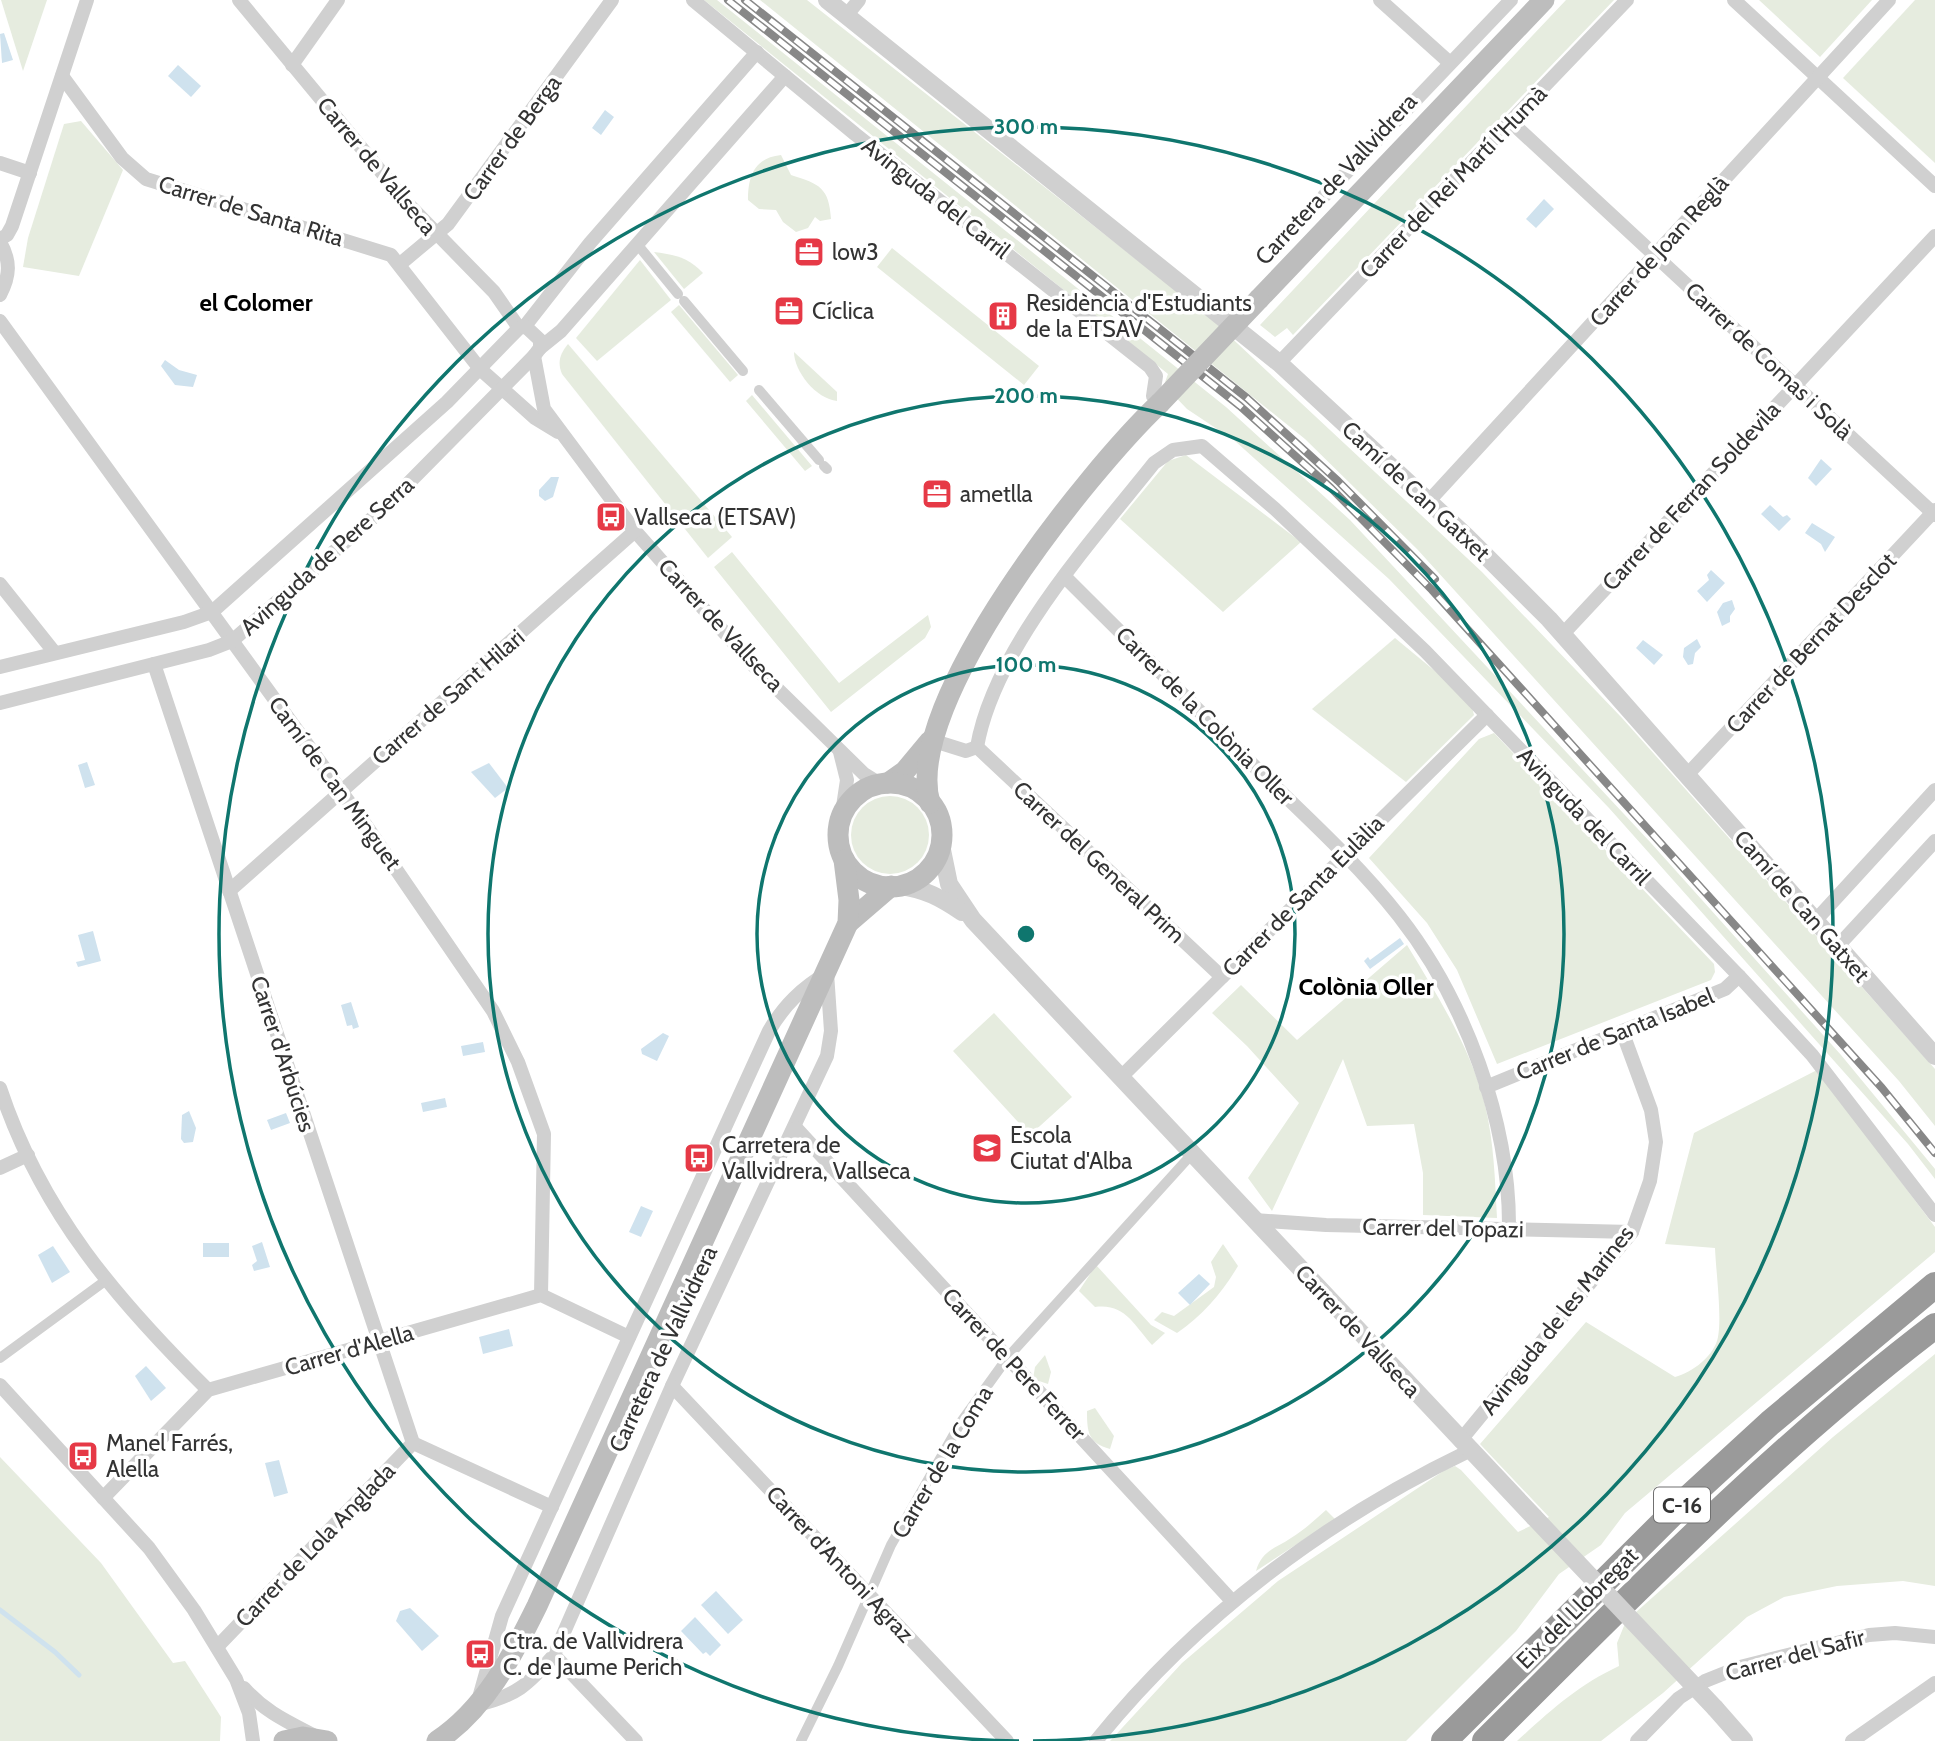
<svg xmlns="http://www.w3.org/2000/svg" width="1935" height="1741" font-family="Cabin,sans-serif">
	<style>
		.green { fill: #e6ecdf }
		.water { fill: #cfe2ee }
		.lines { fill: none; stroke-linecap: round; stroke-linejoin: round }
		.stream { stroke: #cfe2ee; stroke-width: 5 }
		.pedestrian { stroke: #d0d0d0; stroke-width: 10 }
		.minor { stroke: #d0d0d0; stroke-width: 14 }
		.tertiary { stroke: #d0d0d0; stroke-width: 18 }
		.secondary { stroke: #bdbdbd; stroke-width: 21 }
		.motorway { stroke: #9a9a9a; stroke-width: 26 }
		.rail-casing { stroke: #888; stroke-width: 8 }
		.rail { stroke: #fff; stroke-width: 5; stroke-dasharray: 16; stroke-linecap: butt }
		.tertiary-bridge { stroke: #d0d0d0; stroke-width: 18 }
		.secondary-bridge { stroke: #bdbdbd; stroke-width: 21 }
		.ring { fill: none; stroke: #0f766e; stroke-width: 3.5 }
		.labels { text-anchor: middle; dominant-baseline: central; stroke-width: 7; stroke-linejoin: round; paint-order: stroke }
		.shield { fill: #fff; stroke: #707070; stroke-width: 2 }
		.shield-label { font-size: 21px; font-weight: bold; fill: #333 }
		.street-label { font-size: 23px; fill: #333; stroke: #fff }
		.poi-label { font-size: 23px; fill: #333; stroke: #fff; text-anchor: start }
		.neighbourhood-label { font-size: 24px; font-weight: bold; fill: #000; stroke: #fff }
		.centre { fill: #0f766e; stroke: #fff; stroke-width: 3.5 }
		.ring-label { font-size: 21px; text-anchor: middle; font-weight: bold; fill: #0f766e; stroke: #fff; stroke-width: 7; stroke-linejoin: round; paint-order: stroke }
	</style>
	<rect width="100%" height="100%" fill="#fff"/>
	<!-- green -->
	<g class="green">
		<polygon points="1,0 47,0 23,71"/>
		<polygon points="704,0 717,0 1226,407 1350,520 1651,843 1841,1055 1935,1169 1935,1179 1908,1144 1609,808 1389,579 1235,441 1187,409 1164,385 1168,374"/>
		<polygon points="760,0 807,0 1207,315 1482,572 1622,718 1935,1069 1935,1126 1899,1081 1417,549 1305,439"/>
		<polygon points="1566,0 1614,0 1293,335 1287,328 1275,337 1260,325"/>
		<polygon points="1759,0 1872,0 1820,57"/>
		<polygon points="1915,0 1935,0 1935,163 1843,78"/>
		<polygon points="81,121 123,170 79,276 23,267 28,238 64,124"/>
		<path d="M781 155 791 175C820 184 829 188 831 219L820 221 815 217 808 228 796 232 783 222 776 210 759 209 748 200C748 176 754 158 781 155Z"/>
		<polygon points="892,248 1039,366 1024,385 877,267"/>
		<path d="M654 252C675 255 688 257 703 273L684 289Z"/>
		<polygon points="640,260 671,300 597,361 576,338"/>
		<polygon points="679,305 738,375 730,382 671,312"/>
		<path d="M568 344 732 537 708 558 562 374C557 362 560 354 568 344Z"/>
		<path d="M794 352 837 392V401C816 399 794 371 794 352Z"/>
		<polygon points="752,395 812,466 805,471 746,401"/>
		<polygon points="1186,455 1301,542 1223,612 1120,519 1168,461"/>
		<polygon points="732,552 839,683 928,615 931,627 925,638 831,712 714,567"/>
		<polygon points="1395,638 1470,700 1474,715 1406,782 1312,709"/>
		<polygon points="1494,733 1714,964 1715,972 1711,980 1497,1064 1457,970 1427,923 1369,858 1479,739"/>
		<circle cx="890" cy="835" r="39"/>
		<path d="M1407 945C1437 995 1471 1048 1485 1105 1494 1142 1495 1180 1497 1218L1423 1215V1173L1414 1124 1367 1126 1343 1059 1272 1211 1248 1178 1299 1103 1247 1046 1212 1013 1241 985 1297 1040Z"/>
		<polygon points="994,1013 1072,1097 1030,1135 953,1051"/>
		<path d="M1817 1070 1935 1227V1252L1625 1513 1601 1545 1559 1574 1516 1631 1406 1741H1110L1182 1663 1278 1581 1445 1470 1455 1466 1461 1470 1518 1532 1549 1517 1480 1444 1586 1322 1675 1377C1692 1373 1715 1355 1718 1337 1722 1316 1716 1272 1715 1248L1665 1244 1694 1133Z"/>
		<path d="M1223 1244 1238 1266C1222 1293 1203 1315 1177 1333L1154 1320 1162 1312 1174 1316 1214 1287 1216 1277 1211 1262Z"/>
		<path d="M1096 1265 1151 1325 1165 1333 1152 1345C1134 1325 1125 1303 1095 1307L1079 1291Z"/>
		<path d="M1935 1354V1586L1903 1581 1837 1586 1784 1597 1747 1617 1663 1693 1601 1741H1517C1550 1711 1578 1685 1619 1666L1617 1643 1626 1621 1833 1437Z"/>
		<polygon points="1045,1355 1051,1372 1048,1384 1033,1379 1035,1367"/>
		<path d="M1095 1408 1114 1436 1110 1449C1088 1443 1087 1432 1087 1411Z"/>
		<polygon points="0,1457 101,1563 173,1663 185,1661 221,1717 220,1741 0,1741"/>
		<path d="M1326 1510 1335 1519 1256 1571C1262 1550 1275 1549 1291 1538 1304 1530 1315 1520 1326 1510Z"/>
	</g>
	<!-- water -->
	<g class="water">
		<polygon points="4,33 13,60 2,63 0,34"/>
		<polygon points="178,65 201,86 191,97 168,76"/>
		<polygon points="605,110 614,117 601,135 592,128"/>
		<polygon points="1544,199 1554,209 1536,228 1526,219"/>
		<polygon points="165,360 179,370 197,375 193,387 175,385 161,366"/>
		<polygon points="1821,459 1832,469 1816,486 1808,478"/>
		<polygon points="551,477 559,477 553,497 545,501 539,496 539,490"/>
		<polygon points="1770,505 1783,517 1787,515 1791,519 1779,531 1761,514"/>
		<polygon points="1812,523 1835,537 1825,552 1821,544 1805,533"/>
		<polygon points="1711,570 1725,583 1707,602 1697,591 1709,580 1707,575"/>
		<polygon points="1732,600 1735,609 1730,616 1730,622 1722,626 1717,612 1723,603"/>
		<polygon points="1697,639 1701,647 1695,653 1693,664 1688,665 1683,657 1684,648"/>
		<polygon points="1643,640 1663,655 1654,665 1636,648"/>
		<polygon points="87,762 95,785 85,788 78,765"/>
		<polygon points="489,763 508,788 495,798 471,772"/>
		<polygon points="93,931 101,961 78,967 76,962 85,960 78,935"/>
		<polygon points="1400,938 1404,944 1370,969 1364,961 1368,957 1370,960"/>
		<polygon points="351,1002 359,1027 353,1029 352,1025 347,1026 341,1005"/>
		<polygon points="663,1033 669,1036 657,1061 642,1054 641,1049"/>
		<polygon points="483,1042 485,1052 463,1056 461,1046"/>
		<polygon points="445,1098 447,1107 423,1112 421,1103"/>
		<polygon points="189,1111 196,1128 193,1142 184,1143 181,1139 182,1115"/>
		<polygon points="286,1113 290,1123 271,1130 267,1120"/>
		<polygon points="641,1206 653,1211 641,1237 629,1232"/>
		<polygon points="262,1242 270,1267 254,1271 252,1265 257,1261 252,1246"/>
		<rect x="203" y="1243" width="26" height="14"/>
		<polygon points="53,1246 70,1272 52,1283 38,1255"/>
		<polygon points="1199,1274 1210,1284 1190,1305 1178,1293"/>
		<polygon points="509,1329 513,1346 483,1354 479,1337"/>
		<polygon points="146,1366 166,1388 151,1401 135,1376"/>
		<polygon points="279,1460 288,1493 274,1497 265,1463"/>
		<polygon points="716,1591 743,1620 728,1634 701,1605"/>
		<polygon points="410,1608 439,1636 422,1651 396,1621 400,1611"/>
		<polygon points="695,1617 721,1645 710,1656 706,1652 703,1654 681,1631"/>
	</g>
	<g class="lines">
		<!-- stream -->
		<polyline class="stream" points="0,1610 55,1652 79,1675"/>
		<!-- pedestrian -->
		<g class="pedestrian">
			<polyline points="637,244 678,294"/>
			<polyline points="684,301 743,371"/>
			<polyline points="759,390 819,460"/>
			<polyline points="824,466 827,469"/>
			<polyline points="0,1358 105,1281"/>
			<polyline points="801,1741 838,1666 891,1545 961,1422 1008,1357 1192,1154"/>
		</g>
		<!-- minor -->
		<g class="minor">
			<polyline points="239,0 407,203 494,292 519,328"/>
			<polyline points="693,0 855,134 1150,367 1156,376 1153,396 1160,403"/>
			<polyline points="1380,0 1450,63"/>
			<polyline points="1734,0 1935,186"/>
			<polyline points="846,16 859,0"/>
			<polyline points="292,65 338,0"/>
			<polyline points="62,76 122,158 146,179 391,255 480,369 535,418 558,432"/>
			<polyline points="1510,121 1935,515"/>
			<polyline points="0,163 30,173"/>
			<polyline points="1324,196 1511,0"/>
			<polyline points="0,239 7,235 12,226 87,0"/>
			<path d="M0 242C11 261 10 276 0 295"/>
			<polyline points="400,264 448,224 612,0"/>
			<polyline points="0,321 365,824 493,1011 518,1062 544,1134 541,1295"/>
			<polyline points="525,326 590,243 757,52"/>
			<polyline points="540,348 561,331 785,76"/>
			<polyline points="534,356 544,409 635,531 754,666 864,774 880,784"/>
			<polyline points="1279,363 1627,0"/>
			<polyline points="1428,502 1889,0"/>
			<path d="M1065 577C1127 639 1190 701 1252 764 1302 813 1356 861 1399 916 1465 1000 1510 1122 1509 1229"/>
			<polyline points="0,584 55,653"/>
			<polyline points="1562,635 1935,236"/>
			<polyline points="154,664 413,1443"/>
			<polyline points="0,667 184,622 212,612 447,402 519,328 525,326 540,340 540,348 534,356 385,507 232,641 209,650 0,703"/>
			<polyline points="931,740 966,751 977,747"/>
			<path d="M977 747C994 648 1092 541 1154 463L1173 450 1202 446 1275 509 1425 651 1739 976 1812 1055 1935 1215"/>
			<polyline points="977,747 1222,977"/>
			<polyline points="840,752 847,780 842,813"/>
			<polyline points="1687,775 1935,510"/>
			<polyline points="229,891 635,531"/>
			<polyline points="1815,921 1935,790"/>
			<polyline points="1837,947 1935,841"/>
			<path d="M827 973 831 1031 827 1056 672 1386 554 1655C528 1685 516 1696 477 1705L502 1616 769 1031C784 1005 802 988 827 973Z"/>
			<polyline points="1120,1078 1487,715"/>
			<polyline points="1486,1087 1725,989 1739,976"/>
			<path d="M0 1088C41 1212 117 1300 208 1390"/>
			<polyline points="796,1128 1232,1601"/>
			<polyline points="0,1168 28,1155"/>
			<polyline points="1254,1220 1326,1225 1632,1232"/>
			<polyline points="0,1385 149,1548 194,1610 236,1679 249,1713 253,1741"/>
			<polyline points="672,1386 1007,1741"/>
			<polyline points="1460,1441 1632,1232 1650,1181 1656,1142 1651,1110 1622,1031"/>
			<polyline points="413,1443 552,1507"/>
			<polyline points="103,1498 208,1390 541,1295 629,1337"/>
			<polyline points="217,1647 413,1443"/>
			<polyline points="554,1655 636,1741"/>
			<path d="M244 1688C264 1711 286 1721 313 1735"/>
			<path d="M1096 1741C1196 1617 1325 1520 1469 1451"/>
			<polyline points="1637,1741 1679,1698 1705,1681 1740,1667 1869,1635 1895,1633 1935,1637"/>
			<polyline points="1852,1741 1935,1683"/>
		</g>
		<!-- tertiary -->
		<g class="tertiary">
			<polyline points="827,0 1279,363 1466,536 1549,619 1935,1056"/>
			<polyline points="941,845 949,884 973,920 1534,1517"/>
			<path d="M900 886C925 889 941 898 962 912"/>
			<polyline points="1715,1708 1744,1741"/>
		</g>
		<!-- secondary -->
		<g class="secondary">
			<polyline points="1259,299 1544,0"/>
			<polyline points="888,783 905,771 930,741"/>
			<circle cx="890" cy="835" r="52"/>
			<path d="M930 803C901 704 1089 470 1160 403"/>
			<polyline points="848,923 891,886"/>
			<polyline points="284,1741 303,1737 327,1741"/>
			<path d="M437 1741C485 1709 512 1657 537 1606L848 923 849 900 844 860"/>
		</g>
		<!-- motorway -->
		<g class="motorway">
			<polyline points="1444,1741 1685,1501 1770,1423 1935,1285"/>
			<path d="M1485 1741C1630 1597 1772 1450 1935 1326"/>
		</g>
		<!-- rail casing -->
		<g class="rail-casing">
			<g id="rail">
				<polyline points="728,0 1240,406 1331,488 1432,590 1882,1088 1935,1153"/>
				<polyline points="745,0 1247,398 1338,481 1435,579"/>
			</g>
		</g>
		<!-- rail -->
		<use href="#rail" class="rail"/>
		<!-- tertiary-bridge -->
		<polyline class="tertiary-bridge" points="1534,1517 1715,1708"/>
		<!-- secondary-bridge -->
		<polyline class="secondary-bridge" points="1160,403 1259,299"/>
	</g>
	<!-- distance rings -->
	<g class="ring">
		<circle cx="1026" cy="934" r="269"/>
		<circle cx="1026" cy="934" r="538"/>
		<path d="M1019 1741A807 807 0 1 1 1033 1741"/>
	</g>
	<!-- icons -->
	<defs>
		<g id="office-square" transform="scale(1.575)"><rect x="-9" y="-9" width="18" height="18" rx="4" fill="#e63946" stroke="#fff"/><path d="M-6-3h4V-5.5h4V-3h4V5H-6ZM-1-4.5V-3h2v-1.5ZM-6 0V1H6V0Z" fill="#fff"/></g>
		<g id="building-square" transform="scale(1.575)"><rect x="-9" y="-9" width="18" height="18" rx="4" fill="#e63946" stroke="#fff"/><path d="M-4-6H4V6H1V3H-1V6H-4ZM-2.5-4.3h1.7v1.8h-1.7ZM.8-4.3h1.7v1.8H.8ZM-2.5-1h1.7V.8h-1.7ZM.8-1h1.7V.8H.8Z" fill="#fff"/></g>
		<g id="bus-square" transform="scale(1.575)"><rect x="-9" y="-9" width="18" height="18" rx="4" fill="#e63946" stroke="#fff"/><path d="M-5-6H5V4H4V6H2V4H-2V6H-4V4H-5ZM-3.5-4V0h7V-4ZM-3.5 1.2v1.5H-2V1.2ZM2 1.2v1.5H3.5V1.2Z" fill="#fff"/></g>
		<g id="school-square" transform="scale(1.575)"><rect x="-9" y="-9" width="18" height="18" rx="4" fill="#e63946" stroke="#fff"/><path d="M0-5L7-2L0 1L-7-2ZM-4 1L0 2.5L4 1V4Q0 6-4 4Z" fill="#fff"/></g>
	</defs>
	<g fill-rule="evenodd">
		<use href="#office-square" x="809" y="252"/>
		<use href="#office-square" x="789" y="311"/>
		<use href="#building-square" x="1003" y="316"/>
		<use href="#office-square" x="937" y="494"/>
		<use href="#bus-square" x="611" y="517"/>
		<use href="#school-square" x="987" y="1148"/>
		<use href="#bus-square" x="699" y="1158"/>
		<use href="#bus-square" x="83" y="1456"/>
		<use href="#bus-square" x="480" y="1654"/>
	</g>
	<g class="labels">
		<!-- shield labels -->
		<rect class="shield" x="1654" y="1487.5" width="56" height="35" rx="5"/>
		<g class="shield-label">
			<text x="1682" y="1505">C-16</text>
		</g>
		<!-- street labels -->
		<g class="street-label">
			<text transform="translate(512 138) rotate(-54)">Carrer de Berga</text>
			<text transform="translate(377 166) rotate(50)">Carrer de Vallseca</text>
			<text transform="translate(1336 179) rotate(-47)">Carretera de Vallvidrera</text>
			<text transform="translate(1453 182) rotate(-46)">Carrer del Rei Martí l'Humà</text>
			<text transform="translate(936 198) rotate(38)">Avinguda del Carril</text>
			<text transform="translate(251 211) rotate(17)">Carrer de Santa Rita</text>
			<text transform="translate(1659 251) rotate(-48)">Carrer de Joan Reglà</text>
			<text transform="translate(1769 361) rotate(43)">Carrer de Comas i Solà</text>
			<text transform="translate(1416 491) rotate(43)">Camí de Can Gatxet</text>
			<text transform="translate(1691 496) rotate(-47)">Carrer de Ferran Soldevila</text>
			<text transform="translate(327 556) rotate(-42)">Avinguda de Pere Serra</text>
			<text transform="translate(721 625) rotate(47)">Carrer de Vallseca</text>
			<text transform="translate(1811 643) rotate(-47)">Carrer de Bernat Desclot</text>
			<text transform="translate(448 697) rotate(-41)">Carrer de Sant Hilari</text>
			<text transform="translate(1205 716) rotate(45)">Carrer de la Colònia Oller</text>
			<text transform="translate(335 783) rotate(54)">Camí de Can Minguet</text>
			<text transform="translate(1584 816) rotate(46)">Avinguda del Carril</text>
			<text transform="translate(1099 862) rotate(43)">Carrer del General Prim</text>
			<text transform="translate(1303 896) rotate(-45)">Carrer de Santa Eulàlia</text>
			<text transform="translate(1802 906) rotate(49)">Camí de Can Gatxet</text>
			<text transform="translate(1615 1034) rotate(-22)">Carrer de Santa Isabel</text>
			<text transform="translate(283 1054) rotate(72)">Carrer d'Arbúcies</text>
			<text transform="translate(1443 1228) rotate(1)">Carrer del Topazi</text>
			<text transform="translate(1557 1320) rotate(-52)">Avinguda de les Marines</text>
			<text transform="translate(1358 1331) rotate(47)">Carrer de Vallseca</text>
			<text transform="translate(663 1349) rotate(-65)">Carretera de Vallvidrera</text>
			<text transform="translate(349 1350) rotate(-16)">Carrer d'Alella</text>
			<text transform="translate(1014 1364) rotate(47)">Carrer de Pere Ferrer</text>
			<text transform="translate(942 1462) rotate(-59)">Carrer de la Coma</text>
			<text transform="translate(315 1545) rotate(-46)">Carrer de Lola Anglada</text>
			<text transform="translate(840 1564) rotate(47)">Carrer d'Antoni Agraz</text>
			<text transform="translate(1577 1608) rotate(-45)">Eix del Llobregat</text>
			<text transform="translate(1795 1655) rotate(-15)">Carrer del Safir</text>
		</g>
		<!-- poi labels -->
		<g class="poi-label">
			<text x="832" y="252">low3</text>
			<text x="1026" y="303">Residència d'Estudiants<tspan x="1026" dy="26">de la ETSAV</tspan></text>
			<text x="812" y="311">Cíclica</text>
			<text x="960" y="494">ametlla</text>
			<text x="634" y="517">Vallseca (ETSAV)</text>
			<text x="1010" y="1135">Escola<tspan x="1010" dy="26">Ciutat d'Alba</tspan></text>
			<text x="722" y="1145">Carretera de<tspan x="722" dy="26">Vallvidrera, Vallseca</tspan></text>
			<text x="106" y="1443">Manel Farrés,<tspan x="106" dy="26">Alella</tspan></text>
			<text x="503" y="1641">Ctra. de Vallvidrera<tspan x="503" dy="26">C. de Jaume Perich</tspan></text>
		</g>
		<!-- neighbourhood labels -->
		<g class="neighbourhood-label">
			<text x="256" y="302">el Colomer</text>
			<text x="1366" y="986">Colònia Oller</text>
		</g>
	</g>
	<circle cx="1026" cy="934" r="10" class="centre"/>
	<g class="ring-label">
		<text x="1026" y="134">300 m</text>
		<text x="1026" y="403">200 m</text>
		<text x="1026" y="672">100 m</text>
	</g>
</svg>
